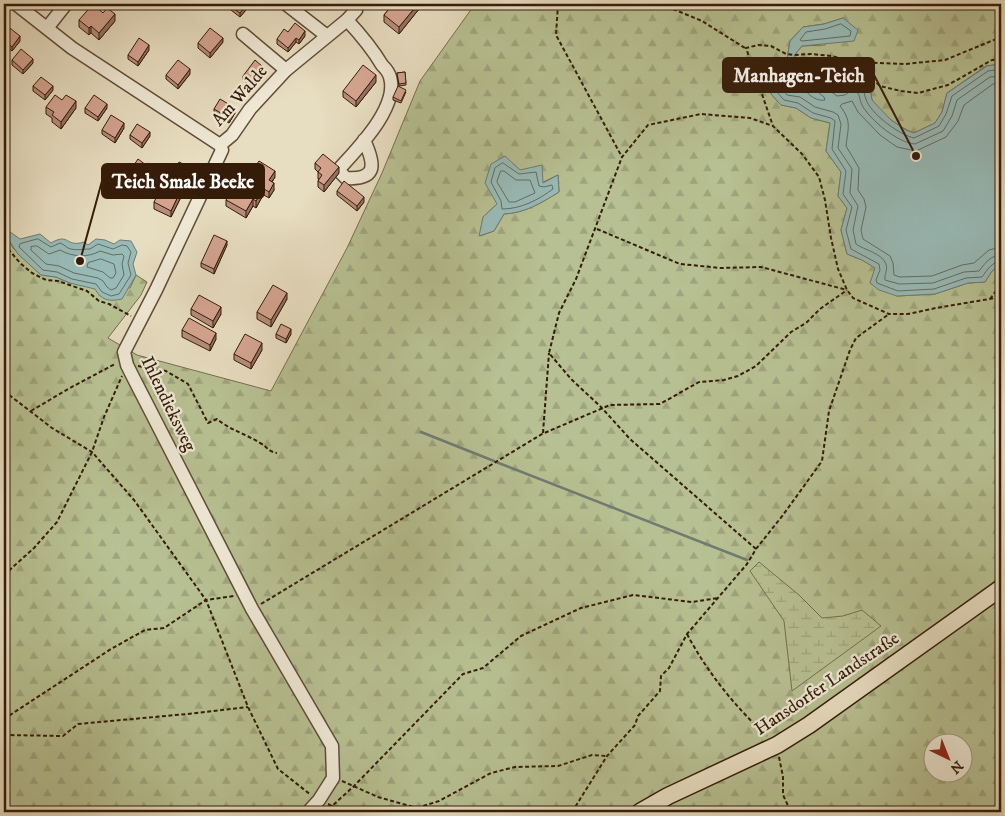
<svg xmlns="http://www.w3.org/2000/svg" width="1005" height="816" font-family="'IM FELL DW Pica',serif">
	<style>
		.forest { fill: url(#forest-firs); stroke: #766e4e; fill-rule: evenodd }
		.wetland { fill: url(#wetland-marsh); stroke: #766e4e }
		.water { fill: #98bbb8; stroke: #707b72 }
		.lines { fill: none; stroke-linecap: round; stroke-linejoin: round }
		.shore { stroke: #666c60; stroke-width: 1 }
		.stream { stroke: #707b72; stroke-width: 2.5 }
		.minor-casing { stroke: #624c37; stroke-width: 15 }
		.major-casing { stroke: #351c09; stroke-width: 19 }
		.path { stroke: #351c09; stroke-width: 2; stroke-dasharray: 4 2.5; stroke-linecap: butt }
		.minor { stroke: #efe9d6; stroke-width: 12 }
		.major { stroke: #e7ddc0; stroke-width: 16 }
		.wall { fill: #b68d7c; stroke: #351c09 }
		.shaded-wall { fill: #947365; stroke: #351c09 }
		.building { fill: #d4a490; stroke: #351c09 }
		.labels { text-anchor: middle; dominant-baseline: central; stroke-width: 4.5; stroke-linejoin: round; paint-order: stroke }
		.street-label { font-size: 18px; fill: #351c09; stroke: #efe9d6 }
		.leader { fill: none; stroke: #351c09; stroke-width: 2 }
		.callout-dot { fill: #351c09; stroke: #efe9d6; stroke-width: 2 }
		.callout { fill: #351c09; stroke: #351c09; stroke-width: 2 }
		.callout-label { font-size: 19px; text-anchor: middle; font-weight: bold; fill: #fff }
	</style>
	<defs>
		<pattern id="forest-firs" width="22" height="20" patternUnits="userSpaceOnUse" patternTransform="scale(1.25)"><rect width="22" height="20" fill="#b7c092"/><path d="M5 1l3.5 6h-7zM16 11l3.5 6h-7z" fill="#9ea47d"/></pattern>
		<pattern id="wetland-marsh" width="20" height="14" patternUnits="userSpaceOnUse" patternTransform="scale(1.25)"><rect width="20" height="14" fill="#b7c092"/><path d="M1 5h8M5 5V1M11 12h8M15 12V8" fill="none" stroke="#9ea47d"/></pattern>
	</defs>
	<rect width="100%" height="100%" fill="#e7ddc0"/>
	<filter id="stains"><feTurbulence type="fractalNoise" baseFrequency=".004" numOctaves="4"/><feColorMatrix values="0 0 0 0 .2 0 0 0 0 .09 0 0 0 0 .02 0 0 0 .5 -.17"/></filter>
	<radialGradient id="worn" r=".72"><stop offset=".6" stop-color="#630" stop-opacity="0"/><stop offset="1" stop-color="#630" stop-opacity=".3"/></radialGradient>
	<!-- forest -->
	<path class="forest" d="M475 4H1001V64L986 66 947 93 942 112 935 123 914 133C900 128 879 113 872 100 871 97 871 91 870 88L840 86 831 78 792 65 796 53 802 46 825 45 843 18 824 24 803 27 790 41 786 66 779 72 771 94 781 105 796 108 811 118 830 123 826 151 841 172 838 196 847 208 841 230 847 254 862 260 876 268 870 283 897 296 935 294 968 283 985 282 992 271 1001 265V812H4V237L8 239 13 248 41 275 56 277 70 283 130 288 136 275 147 282 141 295 108 338 137 355 271 391 347 248 382 173 420 81ZM558 175 559 192C541 203 525 213 504 214L494 231 480 236 483 217 497 204ZM932 744H962V774H932Z"/>
	<!-- wetland -->
	<polygon class="wetland" points="759,562 799,595 822,618 843,616 862,610 881,626 792,691 784,621 750,571"/>
	<!-- water -->
	<g class="water">
		<polygon points="843,18 858,30 854,41 802,46 796,53 792,65 809,69 817,68 839,86 845,77 857,77 870,88 872,100 891,120 906,130 914,133 935,123 942,112 947,93 987,66 1001,64 1001,265 992,271 985,282 968,283 935,294 897,296 879,290 870,283 875,268 862,260 847,254 841,230 847,208 838,196 841,172 826,151 830,123 811,118 796,108 781,105 771,94 779,72 786,66 790,41 803,27 824,24"/>
		<path d="M505 156 520 170 542 165 543 183 558 175 559 192C541 203 525 213 504 214L494 231 479 236 483 217 497 204 485 183 491 164Z"/>
		<path d="M4 224 6 229 20 239 40 234 51 243C70 232 65 248 84 242L88 245 96 239 105 240 114 244 120 240 131 241 137 252 133 264 136 275 122 299C109 302 101 300 95 289L70 283 56 277 41 275 18 254 8 239 4 237Z"/>
	</g>
	<g class="lines">
		<!-- shore -->
		<g class="shore">
			<polygon points="841,24 851,31 850,36 802,41 800,40 806,32 825,29"/>
			<path d="M1001 69 988 71 952 96 946 114 939 126 914 138C900 135 874 116 867 102 862 90 867 91 855 82H848L843 89 838 90 817 74H808L791 70 783 76 777 92 784 100 798 103 813 113 831 118 835 121 832 149 846 171 843 194 852 207 846 230 851 249 879 264 880 270 876 280 877 283 898 291 934 289 966 278 982 277C987 270 992 262 1001 261"/>
			<path d="M1001 76 990 77 957 100 952 116 943 131 915 144C898 143 870 120 862 105 858 97 862 95 853 89L845 95 837 96 815 80H807L792 77 788 80 784 91 787 95 800 97 815 107 833 112 838 115 841 124 838 148 852 169 850 193 858 206 853 230 856 244C864 250 882 253 886 264 888 270 884 275 885 280L899 284 933 283 964 272 979 271C985 263 991 255 1001 255"/>
			<path d="M1001 83 993 84 964 105 958 121 946 137 916 151 897 147 880 135 858 112 852 101 842 104 840 106C852 121 848 128 846 146L859 168 858 190 864 199 866 207 861 230 863 239 890 256 893 263 894 275 900 277 932 276 962 265 974 263 989 250 1001 247"/>
			<path d="M807 88H813L824 97 825 100C818 102 808 95 805 90Z"/>
			<path d="M503 163 519 174 536 172 539 186 544 187 552 185 553 189C538 200 521 209 502 209L501 201 491 182 495 168Z"/>
			<polygon points="501,171 504,171 516,180 530,180 535,193 515,202 509,202 497,182"/>
			<path d="M38 239 51 247 60 243C63 244 65 246 68 248 74 251 83 249 90 249L98 244 113 249 122 245 127 246 131 252 128 263 131 275 119 294 111 296 102 292 96 284 72 279 57 272 43 270 19 247 20 244Z"/>
			<path d="M37 246 49 254 60 250C72 257 88 258 100 251L113 255 122 254 124 256 122 264 124 275 116 288 111 290 107 287 103 281 98 278 74 273 59 266 46 264 31 250V247Z"/>
			<polygon points="101,259 114,264 116,273 113,278 110,278 103,272 87,267 88,263"/>
		</g>
		<!-- stream -->
		<g class="stream">
			<polyline points="421,432 494,461"/>
			<polyline points="496,462 747,560"/>
		</g>
		<!-- minor casing -->
		<g class="minor-casing">
			<g id="minor">
				<polyline points="16,4 72,48 220,145 222,150 156,290 124,352 127,365 133,377 252,609 332,746 333,778 319,800 308,812"/>
				<polyline points="286,4 327,36"/>
				<path d="M347 20C360 34 372 48 382 65 385 68 389 73 390 77 399 107 358 148 340 168L341 173 346 178C378 180 375 164 364 140"/>
				<polyline points="47,28 66,4"/>
				<polyline points="243,34 286,70"/>
				<polyline points="220,145 232,135 250,109 286,70 347,20 356,10 352,4"/>
			</g>
		</g>
		<!-- major casing -->
		<g class="major-casing">
			<polyline id="major" points="640,812 668,796 777,745 809,725 1001,588"/>
		</g>
		<!-- path -->
		<g class="path">
			<polyline points="558,4 556,35 622,157"/>
			<polyline points="661,4 702,21 745,48"/>
			<polyline points="1001,60 992,60 948,85 918,93 901,91 880,86 854,62 832,56 811,54 795,55 786,54 771,46 758,45 746,48 773,126 802,154 819,177 825,200 831,238 838,269 847,290 853,298 889,314 908,314 936,308 1001,297"/>
			<polyline points="854,62 905,64 945,60 1001,37"/>
			<polyline points="597,229 680,264 721,268 761,267 847,290"/>
			<polyline points="4,244 20,263 32,273 46,280 58,281 87,291 99,301 109,304 131,316"/>
			<polyline points="990,299 1001,284"/>
			<path d="M138 366 166 371 188 384 208 423 217 419C230 430 246 434 260 443 268 447 267 451 277 453"/>
			<polyline points="4,391 52,428 92,452 134,500 206,600 248,707 278,769 311,795"/>
			<polyline points="31,411 68,389 115,364"/>
			<polyline points="543,433 549,353"/>
			<polyline points="756,549 630,439 601,407 571,379 549,353 559,313 576,279 622,157 648,125 701,114 750,118 773,126"/>
			<polyline points="4,575 34,548 57,522 92,452 104,417 122,376"/>
			<polyline points="261,604 542,434 610,405 660,404 699,382 724,380 738,376 756,366 791,332 806,323 820,309 847,290"/>
			<path d="M687 634C707 672 736 708 767 736"/>
			<polyline points="4,719 111,649 145,630 164,628 206,600 234,596"/>
			<polyline points="4,735 63,736 78,724 187,714 248,707"/>
			<polyline points="779,757 783,777 783,795 791,812"/>
			<polyline points="342,781 378,797 417,808 472,812"/>
			<polyline points="328,804 332,806 354,786 463,674 483,668 521,636 581,608 633,595 692,602 718,598"/>
			<polyline points="417,808 439,801 491,773 515,767 558,766 592,755 607,756"/>
			<polyline points="328,812 332,806 337,812"/>
			<polyline points="572,812 607,756 635,725 638,716 660,691 661,676 669,668 687,634 747,564 756,549 783,515 822,461 829,411 850,350 856,338 889,314"/>
		</g>
		<!-- minor -->
		<use href="#minor" class="minor"/>
		<!-- major -->
		<use href="#major" class="major"/>
	</g>
	<!-- wall -->
	<g class="wall">
		<polygon points="227,4 251,4 240,17 227,7"/>
		<polygon points="393,4 423,4 399,34 384,22 384,15"/>
		<polygon points="103,13 115,21 99,40 91,33 89,35 79,27 79,20"/>
		<polygon points="4,28 20,41 12,51 4,45"/>
		<polygon points="288,32 305,36 299,44 296,42 288,52 277,44 277,39"/>
		<polygon points="223,42 210,58 198,48 198,43"/>
		<polygon points="149,50 138,66 128,59 128,55"/>
		<polygon points="12,60 33,63 23,74 12,65"/>
		<polygon points="263,71 251,87 243,80 243,76"/>
		<polygon points="405,72 406,85 399,86 397,73"/>
		<polygon points="190,74 178,89 166,79 166,75"/>
		<polygon points="376,82 356,107 343,97 343,91"/>
		<polygon points="33,86 53,90 45,100 33,91"/>
		<polygon points="406,92 401,103 393,100 393,97"/>
		<polygon points="62,100 76,108 61,129 52,122 52,118 46,114 46,107"/>
		<polygon points="85,108 107,108 98,121 85,113"/>
		<polygon points="214,109 235,113 229,123 214,114"/>
		<polygon points="124,128 115,143 102,134 102,130"/>
		<polygon points="130,135 150,136 142,148 130,139"/>
		<polygon points="315,163 339,173 324,192 318,187 318,181 319,179 318,179 318,172 315,169"/>
		<polygon points="146,165 157,175 144,196 133,188 133,182 134,180 130,178 130,171"/>
		<polygon points="253,170 275,177 272,182 274,190 269,198 262,194 262,197 256,208 253,206 246,218 226,206 226,200 251,192 253,188 253,182 255,178 253,176"/>
		<polygon points="194,174 186,191 170,183 170,179"/>
		<polygon points="337,191 364,202 357,211 337,195"/>
		<polygon points="180,199 171,217 154,209 154,202"/>
		<polygon points="227,245 214,274 201,267 201,263"/>
		<polygon points="287,299 271,327 257,319 257,312"/>
		<polygon points="191,309 221,314 213,328 191,315"/>
		<polygon points="182,330 216,339 210,351 182,337"/>
		<polygon points="276,334 291,334 286,343 276,338"/>
		<polygon points="262,350 251,369 234,360 234,354"/>
	</g>
	<!-- shaded-wall -->
	<g class="shaded-wall">
		<polygon points="247,4 251,4 240,17 240,13"/>
		<polygon points="418,4 423,4 399,34 399,27"/>
		<polygon points="115,14 115,21 99,40 99,33"/>
		<polygon points="91,26 91,33 89,35 89,28"/>
		<polygon points="305,31 305,36 299,44 299,40"/>
		<polygon points="20,36 20,41 12,51 12,47"/>
		<polygon points="223,38 223,42 210,58 210,53"/>
		<polygon points="296,38 296,42 288,52 288,48"/>
		<polygon points="149,45 149,50 138,66 138,62"/>
		<polygon points="33,59 33,63 23,74 23,70"/>
		<polygon points="263,67 263,71 251,87 251,82"/>
		<polygon points="190,69 190,74 178,89 178,85"/>
		<polygon points="376,75 376,82 356,107 356,101"/>
		<polygon points="53,86 53,90 45,100 45,95"/>
		<polygon points="76,101 76,108 61,129 61,122"/>
		<polygon points="107,104 107,108 98,121 98,117"/>
		<polygon points="235,108 235,113 229,123 229,118"/>
		<polygon points="124,123 124,128 115,143 115,138"/>
		<polygon points="150,132 150,136 142,148 142,143"/>
		<polygon points="339,167 339,173 324,192 324,185"/>
		<polygon points="157,169 157,175 144,196 144,189"/>
		<polygon points="194,169 194,174 186,191 186,186"/>
		<polygon points="275,171 275,177 269,186 269,180"/>
		<polygon points="274,183 274,190 269,198 269,192"/>
		<polygon points="262,191 262,197 256,208 256,201"/>
		<polygon points="180,192 180,199 171,217 171,211"/>
		<polygon points="364,197 364,202 357,211 357,206"/>
		<polygon points="253,199 253,206 246,218 246,211"/>
		<polygon points="227,241 227,245 214,274 214,269"/>
		<polygon points="287,293 287,299 271,327 271,320"/>
		<polygon points="221,307 221,314 213,328 213,321"/>
		<polygon points="291,329 291,334 286,343 286,339"/>
		<polygon points="216,333 216,339 210,351 210,345"/>
		<polygon points="262,343 262,350 251,369 251,363"/>
	</g>
	<!-- building -->
	<g class="building">
		<polygon points="93,4 103,13 107,8 115,14 99,33 91,26 89,28 79,20"/>
		<polygon points="228,4 247,4 240,13"/>
		<polygon points="393,4 418,4 399,27 384,15"/>
		<polygon points="295,23 305,31 299,40 296,38 288,48 277,39 284,29 288,32"/>
		<polygon points="6,25 20,36 12,47 4,40 4,28"/>
		<polygon points="210,28 223,38 210,53 198,43"/>
		<polygon points="139,38 149,45 138,62 128,55"/>
		<polygon points="21,49 33,59 23,70 12,60"/>
		<polygon points="178,60 190,69 178,85 166,75"/>
		<polygon points="255,60 263,67 251,82 243,76"/>
		<polygon points="363,65 376,75 356,101 343,91"/>
		<polygon points="405,72 406,83 399,84 397,73"/>
		<polygon points="41,77 53,86 45,95 33,86"/>
		<polygon points="398,86 406,90 401,101 393,97"/>
		<polygon points="55,95 62,100 66,95 76,101 61,122 52,115 54,112 46,107"/>
		<polygon points="94,95 107,104 98,117 85,108"/>
		<polygon points="220,99 235,108 229,118 214,109"/>
		<polygon points="111,115 124,123 115,138 102,130"/>
		<polygon points="137,124 150,132 142,143 130,135"/>
		<polygon points="323,154 339,167 324,185 318,181 322,175 318,172 321,168 315,163"/>
		<polygon points="138,159 146,165 148,163 157,169 144,189 133,182 137,176 130,171"/>
		<polygon points="259,161 275,171 269,180 274,183 269,192 253,182 258,173 253,170"/>
		<polygon points="179,162 194,169 186,186 170,179"/>
		<polygon points="344,181 364,197 357,206 337,191"/>
		<polygon points="236,183 251,192 254,186 262,191 256,201 253,199 246,211 226,200"/>
		<polygon points="163,184 180,192 171,211 154,202"/>
		<polygon points="214,235 227,241 214,269 201,263"/>
		<polygon points="273,285 287,293 271,320 257,312"/>
		<polygon points="199,295 221,307 213,321 191,309"/>
		<polygon points="189,318 216,333 210,345 182,330"/>
		<polygon points="281,324 291,329 286,339 276,334"/>
		<polygon points="245,334 262,343 251,363 234,354"/>
	</g>
	<g class="labels">
		<!-- street labels -->
		<g class="street-label">
			<text transform="translate(240 96) rotate(-49)">Am Walde</text>
			<text transform="translate(168 404) rotate(64)">Ihlendieksweg</text>
			<text transform="translate(827 684) rotate(-34)">Hansdorfer Landstraße</text>
		</g>
	</g>
	<!-- callouts -->
	<path class="leader" d="M916 156L874 75M80 261L102 181"/>
	<g class="callout-dot">
		<circle cx="916" cy="156" r="5"/>
		<circle cx="80" cy="261" r="5"/>
	</g>
	<g class="callout">
		<rect x="723" y="58" width="151" height="34" rx="5"/>
		<rect x="102" y="164" width="162" height="34" rx="5"/>
	</g>
	<g class="callout-label">
		<text x="799" y="82">Manhagen-Teich</text>
		<text x="183" y="188">Teich Smale Beeke</text>
	</g>
	<!-- margin -->
	<rect width="1005" height="816" fill="none" stroke="#e7ddc0" stroke-width="20"/>
	<rect x="5" y="5" width="995" height="806" fill="none" stroke="#351c09" stroke-width="2.5"/>
	<rect x="10" y="10" width="985" height="796" fill="none" stroke="#351c09"/>
	<!-- north arrow -->
	<g transform="translate(948 758) rotate(137)"><circle r="24" fill="#efe9d6" stroke="#a59784"/>
	<path d="M0-4L9 19L0 12L-9 19Z" fill="#8f2418"/>
	<text y="-8" font-size="14" font-weight="bold" text-anchor="middle" fill="#351c09">N</text>
	</g>
	<rect width="100%" height="100%" filter="url(#stains)"/>
	<rect width="100%" height="100%" fill="url(#worn)"/>
</svg>
